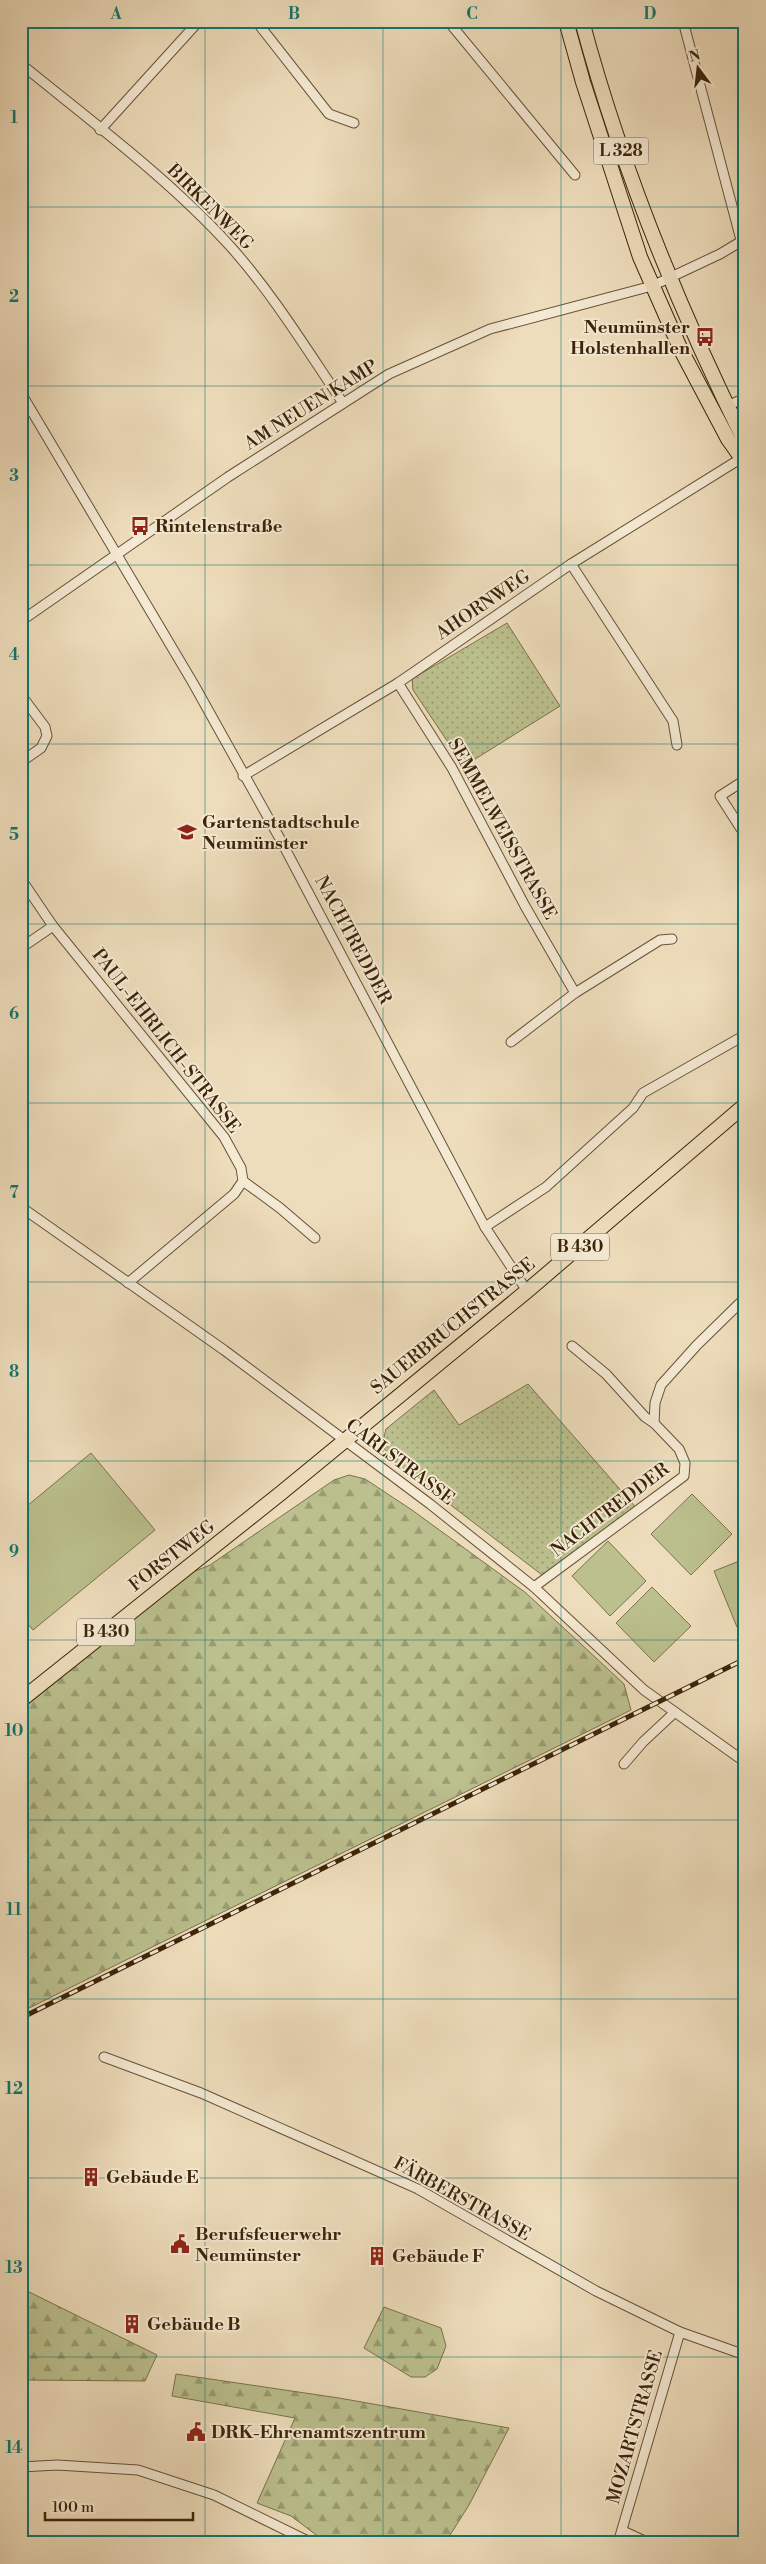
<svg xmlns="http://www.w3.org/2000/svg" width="766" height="2564" font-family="'Libre Bodoni',serif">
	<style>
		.green { fill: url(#green-dots); stroke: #7b724c }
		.forest { fill: url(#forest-firs); stroke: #7b724c }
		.pitch { fill: #bbc08e; stroke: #7b724c }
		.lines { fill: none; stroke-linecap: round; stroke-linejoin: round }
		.street-casing { stroke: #685236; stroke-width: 11 }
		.primary-casing { stroke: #3b2409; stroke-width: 16 }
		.street { stroke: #f4e9d3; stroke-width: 9 }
		.primary { stroke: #eeddbc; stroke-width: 14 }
		.rail-casing { stroke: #3b2409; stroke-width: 5 }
		.rail { stroke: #f4e9d3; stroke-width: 3; stroke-dasharray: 9; stroke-linecap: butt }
		.grid { fill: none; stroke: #0f766e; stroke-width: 1; stroke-opacity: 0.55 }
		.labels { text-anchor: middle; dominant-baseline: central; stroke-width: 4; stroke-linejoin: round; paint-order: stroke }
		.shield { fill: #f4e9d3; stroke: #725f46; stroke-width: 1 }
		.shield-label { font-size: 16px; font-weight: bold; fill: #3b2409 }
		.street-label { font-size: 18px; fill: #3b2409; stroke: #f4e9d3 }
		.poi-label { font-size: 18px; font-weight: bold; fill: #3b2409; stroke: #f4e9d3; text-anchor: start }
		.neatline { fill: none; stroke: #0f766e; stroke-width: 2 }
		.grid-label { font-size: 16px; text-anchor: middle; font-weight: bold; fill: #0f766e }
	</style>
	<defs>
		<pattern id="green-dots" width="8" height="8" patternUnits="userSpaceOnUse" patternTransform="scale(1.25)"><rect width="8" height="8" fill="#bbc08e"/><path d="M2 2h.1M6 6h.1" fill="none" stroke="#999c72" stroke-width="1.8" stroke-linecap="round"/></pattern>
		<pattern id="forest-firs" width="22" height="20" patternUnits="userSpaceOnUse" patternTransform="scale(1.25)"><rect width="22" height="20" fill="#bbc08e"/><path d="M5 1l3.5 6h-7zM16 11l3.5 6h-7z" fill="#999c72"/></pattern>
	</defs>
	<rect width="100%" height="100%" fill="#eeddbc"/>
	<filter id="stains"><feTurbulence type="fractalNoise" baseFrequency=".004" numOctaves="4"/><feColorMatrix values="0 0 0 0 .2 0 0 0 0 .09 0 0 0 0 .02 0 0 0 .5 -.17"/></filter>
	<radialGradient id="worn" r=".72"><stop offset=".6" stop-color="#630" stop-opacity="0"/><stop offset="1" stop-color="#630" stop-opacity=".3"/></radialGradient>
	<!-- green -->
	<g class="green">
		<polygon points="507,623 560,706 464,766 413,690 412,679"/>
		<polygon points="528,1384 638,1510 546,1578 392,1460 382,1445 386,1429 434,1390 459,1425"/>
	</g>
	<!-- forest -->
	<g class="forest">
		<polygon points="349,1475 365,1479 412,1510 526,1593 624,1684 631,1710 21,2012 21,1710 193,1572 210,1565 334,1480"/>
		<polygon points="21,2288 157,2355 145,2381 21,2380"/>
		<polygon points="384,2307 441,2328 446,2346 437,2369 425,2377 411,2377 364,2348"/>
		<polygon points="176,2374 339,2398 509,2428 469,2505 445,2543 327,2543 291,2516 257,2503 295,2418 172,2396"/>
	</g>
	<!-- pitch -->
	<g class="pitch">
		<polygon points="91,1453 155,1530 33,1630 21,1616 21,1511"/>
		<polygon points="692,1494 732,1534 691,1575 651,1534"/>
		<polygon points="608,1541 646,1581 610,1616 572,1576"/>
		<polygon points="742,1560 745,1567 745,1624 737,1627 714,1571"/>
		<polygon points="652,1587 691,1626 654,1662 616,1623"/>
	</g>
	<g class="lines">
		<!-- street casing -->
		<g class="street-casing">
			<g id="street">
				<polyline points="256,21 329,114 354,123"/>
				<polyline points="448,21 575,175"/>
				<polyline points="683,21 745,255"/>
				<path d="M21 64C92 122 168 178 230 246 273 294 307 350 343 403"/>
				<polyline points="100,130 199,21"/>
				<polyline points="21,393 193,683 279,837 485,1227 527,1291"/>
				<polyline points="727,406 745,398"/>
				<polyline points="571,564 673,721 677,745"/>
				<polyline points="21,621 228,477 389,374 490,329 652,286 720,254 740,242"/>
				<polyline points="398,683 452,768 525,906 575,993"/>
				<polyline points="21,695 45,727 47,736 41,748 21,762"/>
				<polyline points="243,776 398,683 571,564 740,459"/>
				<polyline points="745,780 720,796 745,835"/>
				<polyline points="21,879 53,926 224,1137 241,1168 243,1181 234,1194 128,1283"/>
				<polyline points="21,948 53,926"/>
				<polyline points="511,1042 575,993 660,940 672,939"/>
				<polyline points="243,1181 280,1208 315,1238"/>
				<polyline points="21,1207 224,1350 430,1504 534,1587 644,1690 745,1762"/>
				<polyline points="485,1227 546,1187 633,1108 643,1093 745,1035"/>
				<polyline points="654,1423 655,1403 661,1385 697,1345 745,1298"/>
				<polyline points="534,1587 684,1476 685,1463 679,1449 654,1423 645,1417 606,1374 572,1346"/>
				<polyline points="624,1764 643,1742 674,1713"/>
				<polyline points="104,2057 201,2093 418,2189 596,2291 680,2332 745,2355"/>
				<polyline points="21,2467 57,2465 138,2470 214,2495 312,2543"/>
				<polyline points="623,2531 649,2543"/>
				<polyline points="618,2543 680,2332"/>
			</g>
		</g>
		<!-- primary casing -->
		<g class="primary-casing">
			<g id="primary">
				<polyline points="566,21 583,82 640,257 681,350 728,439 745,463"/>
				<path d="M582 21C621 167 678 307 745 442"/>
				<polyline points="21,1700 281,1493 527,1291 745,1105"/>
			</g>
		</g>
		<!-- street -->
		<use href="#street" class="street"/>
		<!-- primary -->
		<use href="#primary" class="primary"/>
		<!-- rail casing -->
		<g class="rail-casing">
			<polyline id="rail" points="21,2018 745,1659"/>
		</g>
		<!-- rail -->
		<use href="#rail" class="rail"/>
	</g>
	<!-- grid -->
	<path class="grid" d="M205 21V2543M383 21V2543M561 21V2543M21 207H745M21 386H745M21 565H745M21 744H745M21 924H745M21 1103H745M21 1282H745M21 1461H745M21 1640H745M21 1820H745M21 1999H745M21 2178H745M21 2357H745"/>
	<!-- icons -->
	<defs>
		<g id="bus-bare" transform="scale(1.5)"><path d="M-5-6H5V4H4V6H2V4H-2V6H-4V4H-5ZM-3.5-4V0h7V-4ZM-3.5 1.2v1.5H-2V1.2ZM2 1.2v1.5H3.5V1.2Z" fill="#8f2418" stroke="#f4e9d3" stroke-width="2.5" paint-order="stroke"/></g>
		<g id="school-bare" transform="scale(1.5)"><path d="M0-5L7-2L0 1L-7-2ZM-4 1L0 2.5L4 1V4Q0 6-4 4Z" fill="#8f2418" stroke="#f4e9d3" stroke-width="2.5" paint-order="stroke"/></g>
		<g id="building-bare" transform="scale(1.5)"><path d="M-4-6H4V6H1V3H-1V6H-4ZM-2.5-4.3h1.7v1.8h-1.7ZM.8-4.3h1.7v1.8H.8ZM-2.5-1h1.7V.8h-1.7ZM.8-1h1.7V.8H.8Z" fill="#8f2418" stroke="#f4e9d3" stroke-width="2.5" paint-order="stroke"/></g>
		<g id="civic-bare" transform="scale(1.5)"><path d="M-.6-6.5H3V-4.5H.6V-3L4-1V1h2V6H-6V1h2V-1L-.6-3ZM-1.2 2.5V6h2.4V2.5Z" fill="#8f2418" stroke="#f4e9d3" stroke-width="2.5" paint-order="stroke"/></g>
	</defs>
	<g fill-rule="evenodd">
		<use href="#bus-bare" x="705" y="337"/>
		<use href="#bus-bare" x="140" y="526"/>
		<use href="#school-bare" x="187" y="832"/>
		<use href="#building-bare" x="91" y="2177"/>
		<use href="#civic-bare" x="180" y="2244"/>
		<use href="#building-bare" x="377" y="2256"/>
		<use href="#building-bare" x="132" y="2324"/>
		<use href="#civic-bare" x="196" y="2432"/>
	</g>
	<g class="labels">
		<!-- shield labels -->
		<g class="shield">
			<rect x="593.5" y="137.5" width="55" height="27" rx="4"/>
			<rect x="551" y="1233.5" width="58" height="27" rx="4"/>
			<rect x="77" y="1618.5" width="58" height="27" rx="4"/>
		</g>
		<g class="shield-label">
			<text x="621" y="151">L 328</text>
			<text x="580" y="1247">B 430</text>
			<text x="106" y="1632">B 430</text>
		</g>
		<!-- street labels -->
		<g class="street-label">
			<text transform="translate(210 207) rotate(45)">BIRKENWEG</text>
			<text transform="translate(311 405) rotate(-32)">AM NEUEN KAMP</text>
			<text transform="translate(483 605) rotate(-34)">AHORNWEG</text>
			<text transform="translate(502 829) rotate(61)">SEMMELWEISSTRASSE</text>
			<text transform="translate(353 940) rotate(62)">NACHTREDDER</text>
			<text transform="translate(166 1041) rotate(52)">PAUL-EHRLICH-STRASSE</text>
			<text transform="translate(453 1326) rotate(-39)">SAUERBRUCHSTRASSE</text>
			<text transform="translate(400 1462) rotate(37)">CARLSTRASSE</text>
			<text transform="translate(610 1510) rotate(-37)">NACHTREDDER</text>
			<text transform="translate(172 1556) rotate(-38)">FORSTWEG</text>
			<text transform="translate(462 2199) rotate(29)">FÄRBERSTRASSE</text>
			<text transform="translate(635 2427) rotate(-74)">MOZARTSTRASSE</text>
		</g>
		<!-- poi labels -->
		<g class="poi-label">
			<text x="690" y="327" text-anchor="end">Neumünster<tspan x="690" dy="21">Holstenhallen</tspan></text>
			<text x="155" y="526">Rintelenstraße</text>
			<text x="202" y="822">Gartenstadtschule<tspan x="202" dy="21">Neumünster</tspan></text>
			<text x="106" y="2177">Gebäude E</text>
			<text x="195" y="2234">Berufsfeuerwehr<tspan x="195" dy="21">Neumünster</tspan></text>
			<text x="392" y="2256">Gebäude F</text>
			<text x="147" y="2324">Gebäude B</text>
			<text x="211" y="2432">DRK-Ehrenamtszentrum</text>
		</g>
	</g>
	<!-- margin -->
	<rect width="766" height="2564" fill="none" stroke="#eeddbc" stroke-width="55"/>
	<!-- north arrow -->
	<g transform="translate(698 68) rotate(345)" stroke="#f4e9d3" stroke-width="4" paint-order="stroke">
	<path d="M0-4L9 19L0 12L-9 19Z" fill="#3b2409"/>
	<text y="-8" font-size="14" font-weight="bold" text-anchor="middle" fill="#3b2409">N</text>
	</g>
	<!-- scale -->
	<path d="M45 2512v8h148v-8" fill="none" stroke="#3b2409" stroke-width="2.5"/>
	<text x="52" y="2512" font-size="15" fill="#3b2409" stroke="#f4e9d3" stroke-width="4" paint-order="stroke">100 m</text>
	<rect x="28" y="28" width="710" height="2508" class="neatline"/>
	<g class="grid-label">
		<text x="116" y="19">A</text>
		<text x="294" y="19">B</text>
		<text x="472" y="19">C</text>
		<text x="650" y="19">D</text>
		<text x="14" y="123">1</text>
		<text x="14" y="302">2</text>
		<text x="14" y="481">3</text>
		<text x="14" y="660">4</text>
		<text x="14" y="840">5</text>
		<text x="14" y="1019">6</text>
		<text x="14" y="1198">7</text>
		<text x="14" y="1377">8</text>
		<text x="14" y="1557">9</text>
		<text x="14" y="1736">10</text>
		<text x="14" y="1915">11</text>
		<text x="14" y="2094">12</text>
		<text x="14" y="2273">13</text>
		<text x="14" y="2453">14</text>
	</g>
	<rect width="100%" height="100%" filter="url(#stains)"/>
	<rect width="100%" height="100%" fill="url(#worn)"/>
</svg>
